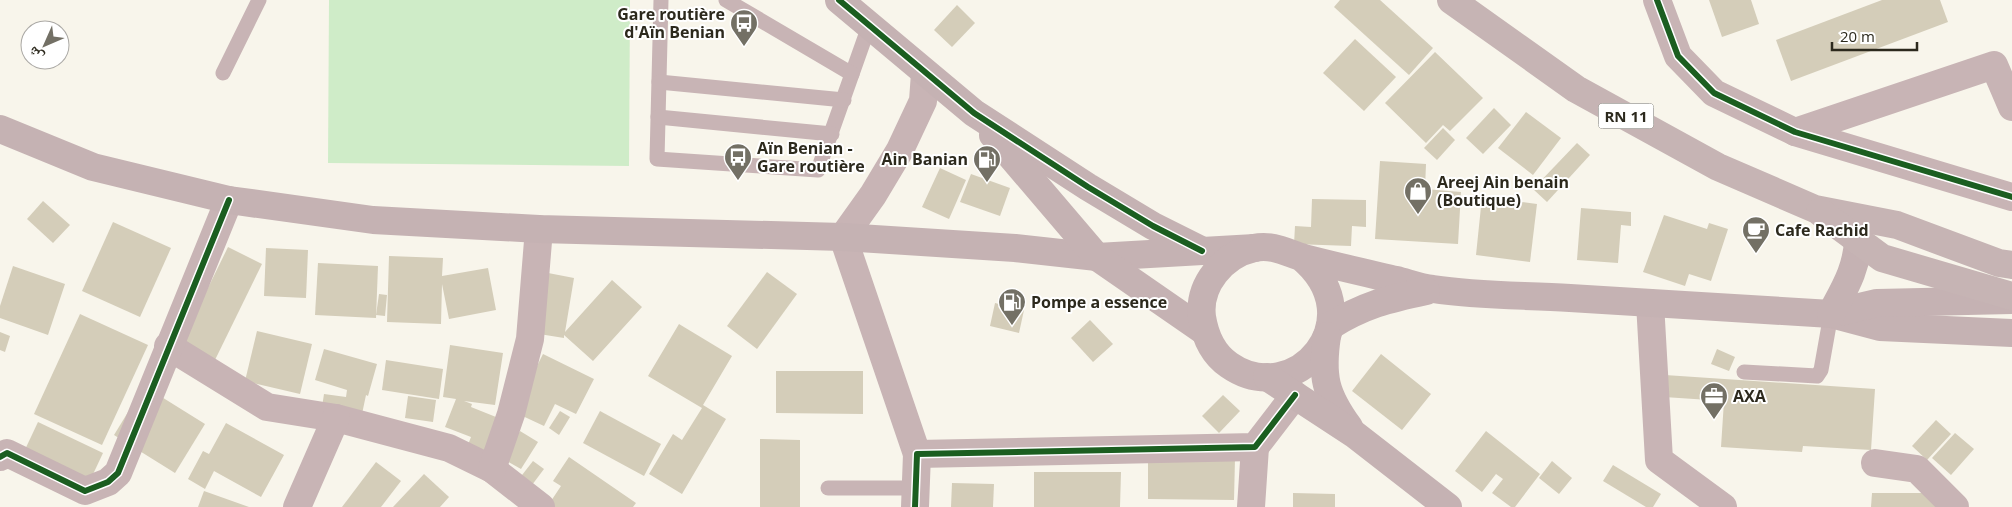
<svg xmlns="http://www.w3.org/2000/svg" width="2012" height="507" font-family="'Open Sans','Noto Naskh Arabic',sans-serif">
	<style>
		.green { fill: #cfecc8 }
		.building { fill: #d4cdb9 }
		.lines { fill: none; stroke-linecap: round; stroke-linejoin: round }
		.lane { stroke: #c8b4b5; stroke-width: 15 }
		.street { stroke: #c8b4b5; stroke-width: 28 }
		.secondary { stroke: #c5b2b3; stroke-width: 28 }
		.primary { stroke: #c6b4b4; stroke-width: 28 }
		.cycleway-casing { stroke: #fff; stroke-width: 9 }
		.cycleway { stroke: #1b5e20; stroke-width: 6 }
		.labels { text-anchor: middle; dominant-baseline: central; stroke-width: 4; stroke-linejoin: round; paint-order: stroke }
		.shield { fill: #fff; stroke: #6b6961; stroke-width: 1 }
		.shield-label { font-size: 15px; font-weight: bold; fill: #2c291d }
		.poi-label { font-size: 16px; font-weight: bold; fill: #2c291d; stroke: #fff; text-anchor: start }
	</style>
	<rect width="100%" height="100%" fill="#f8f5eb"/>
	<!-- green -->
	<polygon class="green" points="329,0 630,0 629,166 328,163"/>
	<!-- building -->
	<g class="building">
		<polygon points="1340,0 1380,0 1433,48 1409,75 1334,7"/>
		<polygon points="1709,0 1751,0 1759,24 1722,37"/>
		<polygon points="1882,0 1940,0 1948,22 1791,81 1776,40"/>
		<polygon points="957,5 975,23 952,47 934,30"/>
		<polygon points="1355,39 1396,77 1364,111 1323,73"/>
		<polygon points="1435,52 1483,98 1450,131 1443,125 1426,143 1385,103"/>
		<polygon points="1494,108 1511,125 1483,154 1466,138"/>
		<polygon points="1526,112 1561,138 1533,175 1498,148"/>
		<polygon points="1443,128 1455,140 1437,160 1424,148"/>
		<polygon points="1577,143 1590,155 1547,202 1533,189"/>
		<polygon points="1380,161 1426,164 1425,189 1461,192 1458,244 1375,239"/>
		<polygon points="940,168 966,180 949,219 922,207"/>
		<polygon points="971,174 1010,188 1000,216 960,202"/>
		<polygon points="1482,197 1537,204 1530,262 1476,255"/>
		<polygon points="1312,199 1366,200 1366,227 1352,226 1351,246 1294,244 1295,226 1311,227"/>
		<polygon points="43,201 70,225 53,243 27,219"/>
		<polygon points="1581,208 1631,212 1631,226 1621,225 1618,263 1577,260"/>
		<polygon points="1664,215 1707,229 1709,223 1728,229 1711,281 1689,274 1685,286 1643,272"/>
		<polygon points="113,222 171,248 140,317 82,291"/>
		<polygon points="228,247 262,264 214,362 180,345"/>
		<polygon points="266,248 308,250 306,298 264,296"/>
		<polygon points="389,256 443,258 442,276 488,268 496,310 449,319 442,284 441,324 387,322"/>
		<polygon points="318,263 378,266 376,318 315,315"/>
		<polygon points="13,266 65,284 48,335 0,318 0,306"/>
		<polygon points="543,272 574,278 565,332 612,280 642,307 593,361 564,335 564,338 533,333"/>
		<polygon points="767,272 797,294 757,349 727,326"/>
		<polygon points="379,294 387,295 385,316 376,315"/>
		<polygon points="995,303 1024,310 1019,333 990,326"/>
		<polygon points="80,314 148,345 102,445 34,414"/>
		<polygon points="1090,320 1113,344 1093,362 1071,338"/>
		<polygon points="679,324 732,356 703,405 726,419 682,494 649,474 673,434 682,440 702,408 648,376"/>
		<polygon points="257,331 312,344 300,394 245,381"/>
		<polygon points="0,332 10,336 5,352 0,350"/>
		<polygon points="450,345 503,353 495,405 464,401 472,404 471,407 501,419 487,458 466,450 471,437 445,427 456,399 443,397"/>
		<polygon points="324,349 377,364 368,396 366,395 362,414 322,407 324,394 346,397 347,390 315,380"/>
		<polygon points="1717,349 1735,357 1729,371 1711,364"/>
		<polygon points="543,354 594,379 576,414 555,404 544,426 514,412"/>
		<polygon points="1381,354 1431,394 1402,430 1352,391"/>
		<polygon points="386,360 443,369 439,399 382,390"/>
		<polygon points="776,371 863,371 863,414 776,413"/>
		<polygon points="1665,375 1875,389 1871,450 1803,446 1802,452 1721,447 1724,401 1664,397"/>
		<polygon points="144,386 205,424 175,473 114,435"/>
		<polygon points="1223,395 1240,411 1219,433 1202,416"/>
		<polygon points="408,396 436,400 433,422 405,418"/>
		<polygon points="560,411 570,417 559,435 549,428"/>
		<polygon points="600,411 661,444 644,476 583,443"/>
		<polygon points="1936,420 1951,434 1927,460 1912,446"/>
		<polygon points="38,422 103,453 87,487 22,456"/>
		<polygon points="226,423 284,455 261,497 214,471 205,489 188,479 203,451 209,454"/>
		<polygon points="520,431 538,442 521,469 503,459"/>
		<polygon points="1486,431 1540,474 1515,507 1511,507 1492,493 1503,479 1496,474 1482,492 1455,471"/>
		<polygon points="1955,433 1974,449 1951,475 1932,458"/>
		<polygon points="760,439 800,440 800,507 760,507"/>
		<polygon points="569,457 636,503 633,507 547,507 561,486 553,481"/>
		<polygon points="1148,457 1235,458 1234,500 1148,499"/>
		<polygon points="533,461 544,469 526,493 515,484"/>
		<polygon points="1552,461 1572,478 1559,494 1539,478"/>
		<polygon points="376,462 401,481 381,507 342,507"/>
		<polygon points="1613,465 1661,494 1653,507 1646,507 1603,481"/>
		<polygon points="1034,472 1121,472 1120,507 1034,507"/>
		<polygon points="424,474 449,497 440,507 393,507"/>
		<polygon points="952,483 994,484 993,507 951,507"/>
		<polygon points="204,491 249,507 198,507"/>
		<polygon points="1293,493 1335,494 1335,507 1293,507"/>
		<polygon points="1872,493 1936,493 1935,507 1871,507"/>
	</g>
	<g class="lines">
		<!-- lane -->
		<g class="lane">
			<polyline points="661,0 657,159 818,170 869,26"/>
			<polyline points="726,0 852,74"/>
			<polyline points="223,73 259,0"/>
			<polyline points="659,82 844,100"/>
			<polyline points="658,117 832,134"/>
			<polyline points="1744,372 1817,376 1821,370 1831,314"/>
			<polyline points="828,488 916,488"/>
		</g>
		<!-- street -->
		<g class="street">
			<polyline points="1657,0 1678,56 1714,93 1795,132 2012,197"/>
			<polyline points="1795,132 1994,65 2012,107"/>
			<polyline points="1650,303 1659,460 1723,507"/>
			<polyline points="168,346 267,407 336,418 449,448 492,469 541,507"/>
			<polyline points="917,454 843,237 873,195 900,150 923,101 925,73"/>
			<polyline points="0,457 7,453 85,491 108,482 118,473 229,200"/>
			<polyline points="1875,463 1917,469 1955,507"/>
			<polyline points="492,469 511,414 530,339 539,229"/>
			<polyline points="297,507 336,418"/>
			<polyline points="915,507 917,454 1255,447 1295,395"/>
			<polyline points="1251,507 1255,447"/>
		</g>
		<!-- secondary -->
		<g class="secondary">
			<polyline points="839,0 974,113 1088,187 1153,226 1201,250"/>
			<polyline points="0,129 93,167 229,200 373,220 539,229 843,237 1015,248 1097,257 1255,248"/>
			<polyline points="993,135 1097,257 1204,331"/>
			<path d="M1301 257C1376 319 1295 411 1229 365 1213 354 1205 336 1202 317 1198 285 1223 255 1254 248 1273 244 1287 253 1304 258 1335 266 1366 273 1396 280 1408 283 1421 288 1433 289 1478 296 1525 295 1570 298 1657 303 1744 309 1831 314L1880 327 2012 333"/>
			<polyline points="1834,313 1877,303 2012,300"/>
			<path d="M1831 314C1844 289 1857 269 1858 240"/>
			<path d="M1330 326C1364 305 1388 299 1426 291"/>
			<path d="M1327 336C1321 376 1325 394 1349 427"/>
			<polyline points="1267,377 1354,434 1448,507"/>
		</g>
		<!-- primary -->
		<g class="primary">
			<polyline points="1451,0 1576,89 1718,167 1815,209 1897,225 1999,263 2012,265"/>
			<polyline points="1820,212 1882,258 2012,296"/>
		</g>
		<!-- cycleway casing -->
		<g class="cycleway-casing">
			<g id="cycleway">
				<polyline points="839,0 974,113 1088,187 1153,226 1202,251"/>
				<polyline points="1657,0 1678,56 1714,93 1795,132 2012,197"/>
				<polyline points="0,457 7,453 85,491 108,482 118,473 229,200"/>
				<polyline points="915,507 917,454 1255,447 1295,395"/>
			</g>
		</g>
		<!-- cycleway -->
		<use href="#cycleway" class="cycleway"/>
	</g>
	<!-- icons -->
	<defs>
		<g id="bus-pin" transform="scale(1.4375)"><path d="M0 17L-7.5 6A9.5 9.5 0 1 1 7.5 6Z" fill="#737065" stroke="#fff"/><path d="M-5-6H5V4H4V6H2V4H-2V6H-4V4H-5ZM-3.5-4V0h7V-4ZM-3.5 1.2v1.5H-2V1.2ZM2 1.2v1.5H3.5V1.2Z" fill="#fff"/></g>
		<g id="fuel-pin" transform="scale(1.4375)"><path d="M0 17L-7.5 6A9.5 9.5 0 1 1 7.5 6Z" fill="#737065" stroke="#fff"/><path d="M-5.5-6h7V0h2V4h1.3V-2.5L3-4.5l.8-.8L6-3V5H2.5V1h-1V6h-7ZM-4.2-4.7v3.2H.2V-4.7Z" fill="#fff"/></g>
		<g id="shop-pin" transform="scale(1.4375)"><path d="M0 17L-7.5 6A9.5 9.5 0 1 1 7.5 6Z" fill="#737065" stroke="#fff"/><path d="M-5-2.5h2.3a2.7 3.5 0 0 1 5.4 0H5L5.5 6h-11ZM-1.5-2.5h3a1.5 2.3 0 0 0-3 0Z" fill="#fff"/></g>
		<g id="cafe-pin" transform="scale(1.4375)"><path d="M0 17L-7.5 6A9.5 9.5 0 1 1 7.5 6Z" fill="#737065" stroke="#fff"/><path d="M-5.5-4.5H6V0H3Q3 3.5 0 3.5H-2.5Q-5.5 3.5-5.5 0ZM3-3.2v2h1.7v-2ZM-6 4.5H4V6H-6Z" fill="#fff"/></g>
		<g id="office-pin" transform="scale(1.4375)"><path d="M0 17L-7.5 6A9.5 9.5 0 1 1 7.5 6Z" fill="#737065" stroke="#fff"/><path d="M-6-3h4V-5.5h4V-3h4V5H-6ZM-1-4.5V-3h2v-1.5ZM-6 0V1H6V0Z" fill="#fff"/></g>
	</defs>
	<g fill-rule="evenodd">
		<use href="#bus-pin" x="744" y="23"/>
		<use href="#bus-pin" x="738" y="157"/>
		<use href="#fuel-pin" x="987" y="159"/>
		<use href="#shop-pin" x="1418" y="191"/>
		<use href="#cafe-pin" x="1756" y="230"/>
		<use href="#fuel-pin" x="1012" y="302"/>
		<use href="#office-pin" x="1714" y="396"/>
	</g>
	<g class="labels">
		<!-- shield labels -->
		<rect class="shield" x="1598.5" y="103.5" width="55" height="25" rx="4"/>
		<g class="shield-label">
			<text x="1626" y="116">RN 11</text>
		</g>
		<!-- poi labels -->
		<g class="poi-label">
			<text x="725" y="14" text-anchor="end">Gare routière<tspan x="725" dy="18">d'Aïn Benian</tspan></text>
			<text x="757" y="148">Aïn Benian -<tspan x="757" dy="18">Gare routière</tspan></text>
			<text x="968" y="159" text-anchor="end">Ain Banian</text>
			<text x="1437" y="182">Areej Ain benain<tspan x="1437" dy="18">(Boutique)</tspan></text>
			<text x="1775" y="230">Cafe Rachid</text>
			<text x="1031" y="302">Pompe a essence</text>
			<text x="1733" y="396">AXA</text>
		</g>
	</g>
	<!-- north arrow -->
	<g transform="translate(45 45) rotate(225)"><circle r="24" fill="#ffffff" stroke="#aba9a5"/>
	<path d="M0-4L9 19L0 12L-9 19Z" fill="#737065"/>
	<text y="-8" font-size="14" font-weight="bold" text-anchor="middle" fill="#2c291d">ش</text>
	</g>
	<!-- scale -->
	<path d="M1832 42v8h85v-8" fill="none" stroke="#2c291d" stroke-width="2.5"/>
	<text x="1840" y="42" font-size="15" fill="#2c291d" stroke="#ffffff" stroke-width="4" paint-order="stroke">20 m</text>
</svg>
